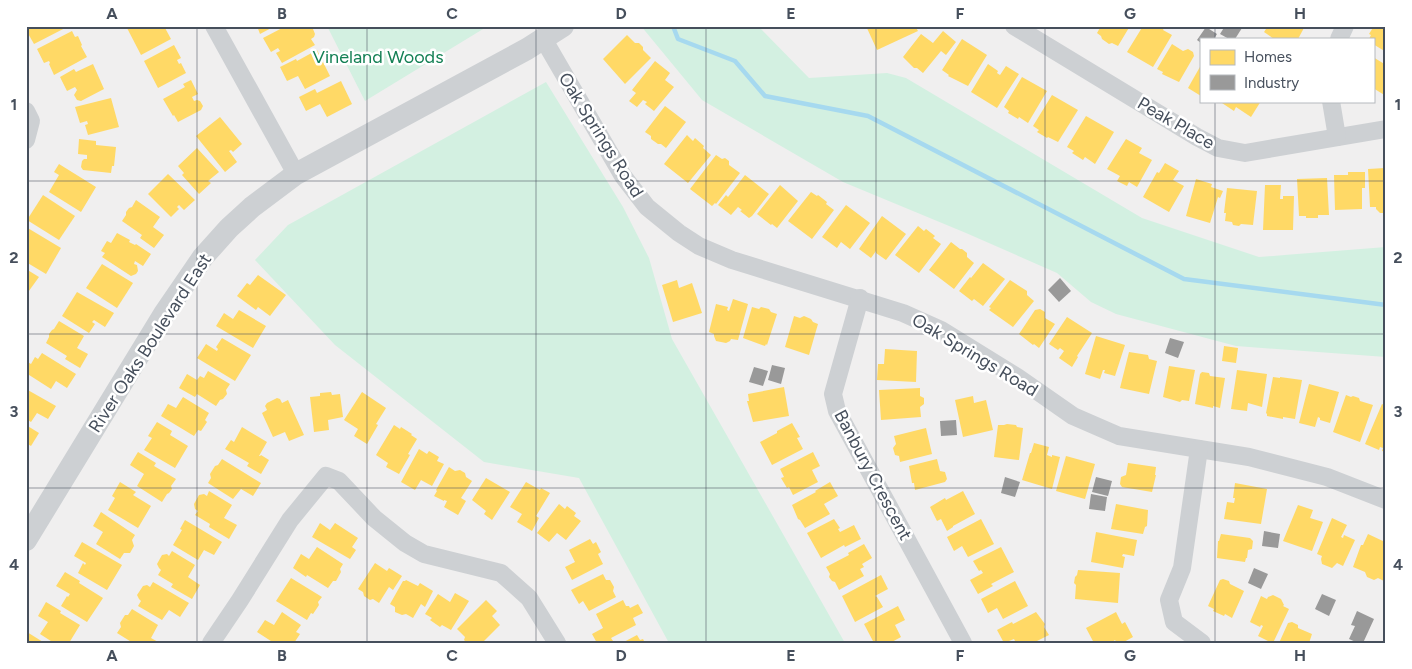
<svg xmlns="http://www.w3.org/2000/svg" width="1412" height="669" font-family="Figtree,sans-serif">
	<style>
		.green { fill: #d3f0e1 }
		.homes { fill: #ffd966 }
		.industry { fill: #999 }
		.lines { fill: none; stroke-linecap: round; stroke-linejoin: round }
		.stream { stroke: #a6d9ef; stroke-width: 4.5 }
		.minor { stroke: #cdd0d3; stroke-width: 18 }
		.tertiary { stroke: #cdd0d3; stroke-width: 22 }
		.grid { fill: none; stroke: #464f5c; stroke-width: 1; stroke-opacity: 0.55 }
		.labels { text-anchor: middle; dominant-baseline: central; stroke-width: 5; stroke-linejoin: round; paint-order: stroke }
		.park-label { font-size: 18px; fill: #148055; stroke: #fff }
		.street-label { font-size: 18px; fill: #464f5c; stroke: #fff }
		.neatline { fill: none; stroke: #464f5c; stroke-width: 2 }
		.grid-label { font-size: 16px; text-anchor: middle; font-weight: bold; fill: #464f5c }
	</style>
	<rect width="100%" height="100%" fill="#f0efef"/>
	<!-- green -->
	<g class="green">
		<polygon points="327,26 488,26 365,101"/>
		<polygon points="641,26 758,26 809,78 887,73 906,78 1142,218 1259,257 1386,247 1386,357 1236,346 1116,314 1091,302 1057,273 966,233 843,182 702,100"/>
		<polygon points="546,82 623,207 649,258 672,339 845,643 669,643 579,478 484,462 335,345 255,260 288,225"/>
	</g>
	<!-- homes -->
	<g class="homes">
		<polygon points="32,26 69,26 34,44 26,30"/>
		<polygon points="131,26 164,26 171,39 141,55 127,28"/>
		<polygon points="257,26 275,26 260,34"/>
		<polygon points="286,26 304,26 306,29 311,27 313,29 315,34 314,37 311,39 315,45 282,63 276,53 280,51 278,48 271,52 263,38"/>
		<polygon points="866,26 915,26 918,31 877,50"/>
		<polygon points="1101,26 1130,26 1118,46 1112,43 1109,44 1102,39 1101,36 1097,33"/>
		<polygon points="1143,26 1162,26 1164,28 1163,30 1172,35 1153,67 1127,52"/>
		<polygon points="1268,26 1305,26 1298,39 1274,39 1264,32"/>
		<polygon points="1374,26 1386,26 1386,52 1373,44 1373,39 1369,39 1371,35 1369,34"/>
		<polygon points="72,31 75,37 78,36 82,45 81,46 87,57 54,75 49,64 50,63 49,61 44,63 37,49"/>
		<polygon points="943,31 956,42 946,55 941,51 923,73 917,68 914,68 903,57 921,34 933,43"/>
		<polygon points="627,35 635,43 639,43 643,47 643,50 651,58 625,84 603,59"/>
		<polygon points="962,39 987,55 968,86 948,76 949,75 942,70"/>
		<polygon points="1172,44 1183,51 1188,49 1193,52 1194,56 1179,82 1162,74 1163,72 1157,69"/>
		<polygon points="174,45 181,58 177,60 179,64 181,63 186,73 158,88 144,61"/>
		<polygon points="317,50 330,76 305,89 298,76 287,81 280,67 296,59 297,61"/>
		<polygon points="1373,57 1386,65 1386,96 1373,88"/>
		<polygon points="655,61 670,73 665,80 674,87 654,111 645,104 647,102 643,100 637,107 629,101 636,93 632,90"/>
		<polygon points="93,64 104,89 81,101 77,100 74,95 77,90 75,87 67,91 60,77 74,69 76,72"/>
		<polygon points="988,64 998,71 997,73 1000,75 1006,66 1019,74 997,108 971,92"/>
		<polygon points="1201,65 1201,96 1188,88"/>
		<polygon points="1022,77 1047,91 1028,123 1019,117 1018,119 1008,113 1009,111 1004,107"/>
		<polygon points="191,80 198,94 192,97 194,101 197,100 200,101 203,106 201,110 178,122 174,115 173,116 163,99 185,87 183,84"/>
		<polygon points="341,81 352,104 327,117 320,104 306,111 299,97 315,89 317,93"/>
		<polygon points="1052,95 1078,110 1058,142 1048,137 1047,138 1037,132 1039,130 1033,126"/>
		<polygon points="111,98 119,127 88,135 85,125 88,124 87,121 80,123 75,107"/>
		<polygon points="1219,101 1261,101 1251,117 1236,107 1234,111"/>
		<polygon points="665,106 686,122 666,148 661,144 658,144 651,139 651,136 645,132"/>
		<polygon points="1086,116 1114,132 1095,164 1085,157 1083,160 1072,153 1074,151 1067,147"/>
		<polygon points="220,117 242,144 233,152 231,150 229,151 237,162 225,172 196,136"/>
		<polygon points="687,135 693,141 695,138 704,146 703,148 711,155 688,183 664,164"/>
		<polygon points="79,139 96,141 96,145 116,147 114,166 112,166 111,173 83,170 81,167 82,161 84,159 87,159 87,155 78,154"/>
		<polygon points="1126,139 1142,148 1139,153 1152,160 1137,187 1129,182 1127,186 1117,181 1120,176 1107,169"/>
		<polygon points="197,148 219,172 208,181 211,183 199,194 182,175 184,173 178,166"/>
		<polygon points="716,155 722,159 725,158 729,161 729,165 740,173 716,204 715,203 712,206 690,189"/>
		<polygon points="1165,163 1179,171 1173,180 1184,186 1169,212 1143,197 1157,172 1159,173"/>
		<polygon points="59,164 96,187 81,212 49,192 59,175 54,172"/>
		<polygon points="1385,168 1386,213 1380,213 1376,209 1376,207 1370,207 1368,169"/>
		<polygon points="1348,172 1365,172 1365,188 1362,188 1362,209 1335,210 1334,175 1348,175"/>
		<polygon points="168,174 195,200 184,210 179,205 177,207 179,209 171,217 148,194"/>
		<polygon points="745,175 769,194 752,216 749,218 740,211 742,210 738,207 731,215 718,205 726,195 728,197"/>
		<polygon points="1327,178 1329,215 1318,215 1318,218 1306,218 1306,216 1299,216 1297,179"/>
		<polygon points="1196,179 1212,184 1211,187 1223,191 1220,198 1218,197 1210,223 1186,216"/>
		<polygon points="780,185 798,201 777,228 772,224 771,225 757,214"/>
		<polygon points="1265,185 1281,185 1280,199 1283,199 1283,196 1294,196 1293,230 1263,230"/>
		<polygon points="1227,188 1257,191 1253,225 1241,224 1239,226 1233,225 1232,222 1225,221 1226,213 1224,213"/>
		<polygon points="811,192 817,196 818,195 827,202 826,204 834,210 812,239 788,221"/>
		<polygon points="43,195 75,216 59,240 27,220"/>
		<polygon points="136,200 160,217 153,227 164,235 154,248 140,238 142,235 122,221 126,215 126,212 129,208 132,207"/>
		<polygon points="846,205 870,223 850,249 841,242 837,248 822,237"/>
		<polygon points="882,216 906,234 886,260 876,253 876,251 871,258 859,249"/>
		<polygon points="918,226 924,231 926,229 935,236 933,238 941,244 919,273 895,255"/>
		<polygon points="26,227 61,248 46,274 26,262"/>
		<polygon points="117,233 130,240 129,242 135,245 136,244 151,254 143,266 135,261 134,264 137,265 138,271 136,274 131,276 102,257 105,253 101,251 107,241 111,243"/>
		<polygon points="951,242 960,249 962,249 967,253 967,257 974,263 954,289 929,270"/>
		<polygon points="983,263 1005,279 983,306 974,299 972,301 959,291 970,277 971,278"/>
		<polygon points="102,264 133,283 117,308 86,288"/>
		<polygon points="26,269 39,277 26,295"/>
		<polygon points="258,275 286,295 270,316 258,307 256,310 237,296 247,283 250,285"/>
		<polygon points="677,280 679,288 692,283 702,313 673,322 662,285"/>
		<polygon points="1010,280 1027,291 1027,295 1034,301 1013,327 989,310 991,308 989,307"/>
		<polygon points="77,292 114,313 105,327 94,320 92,322 95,324 89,333 62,316"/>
		<polygon points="733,299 748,304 738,340 731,339 730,341 726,343 716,341 714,336 714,334 709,332 716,304 728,307 727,310 729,311"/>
		<polygon points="752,307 759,309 761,307 769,309 771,312 777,314 767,345 766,344 765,346 743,338"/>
		<polygon points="1040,309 1045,312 1045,318 1055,324 1039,348 1034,344 1033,345 1019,334 1035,310"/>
		<polygon points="239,310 266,326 253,348 216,326 224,313 233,319"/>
		<polygon points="794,316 800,318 804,316 811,319 813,322 818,324 809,355 785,347"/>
		<polygon points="1067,317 1092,333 1077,356 1078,357 1072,367 1059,358 1064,351 1060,348 1058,350 1049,344"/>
		<polygon points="59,321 84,336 77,348 88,354 80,368 65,359 67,356 46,343 49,337 49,334 52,330 54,329"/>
		<polygon points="1096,336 1125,345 1115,376 1104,373 1105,370 1103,370 1100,379 1085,374"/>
		<polygon points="222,338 251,355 235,381 197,358 206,344 217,351 218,349 216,347"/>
		<polygon points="1224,346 1238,348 1236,363 1222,361"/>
		<polygon points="885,349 917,351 916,382 877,380 878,364 884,364"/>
		<polygon points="1129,352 1148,355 1149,359 1157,361 1149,394 1120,388"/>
		<polygon points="42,353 76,374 67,388 56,381 51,389 26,373 26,361 31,364 35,357 38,359"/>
		<polygon points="1169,366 1195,370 1189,401 1182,400 1180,402 1163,397"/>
		<polygon points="1237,370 1267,374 1262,407 1248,403 1247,411 1231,409"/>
		<polygon points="208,371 230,384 226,390 227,394 223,399 220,400 216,406 197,394 195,397 179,388 187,374 197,380 200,376 204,378"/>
		<polygon points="1202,372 1209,373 1210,376 1225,378 1220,408 1213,406 1213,408 1195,404 1200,374"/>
		<polygon points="1273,377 1280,378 1280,377 1302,380 1295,419 1283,417 1283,419 1267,416 1267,414 1266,413"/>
		<polygon points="1309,384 1339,392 1330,423 1320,420 1320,418 1318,417 1315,427 1299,423"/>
		<polygon points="784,387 789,416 753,422 747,401 749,401 748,394"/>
		<polygon points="920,388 920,396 924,398 924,404 920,407 921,417 881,420 879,390"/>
		<polygon points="26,389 56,406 48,419 37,413 31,422 26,419"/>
		<polygon points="331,392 332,395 340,394 343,417 328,420 329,430 314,432 310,397 320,396 320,393"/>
		<polygon points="362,392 386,408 376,424 378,425 367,444 354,436 358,429 344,420"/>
		<polygon points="1346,395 1351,397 1353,396 1359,398 1360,401 1373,405 1360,442 1333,432"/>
		<polygon points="973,396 974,403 986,400 993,430 963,437 955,400"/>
		<polygon points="183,397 209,413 205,420 207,422 201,431 198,430 194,436 161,416 168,404 176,408"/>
		<polygon points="277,398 280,399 282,403 288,400 304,435 289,441 285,432 273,437 262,413 267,410 265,406 267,403"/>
		<polygon points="1382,404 1386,406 1386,452 1382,451 1383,448 1380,447 1379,450 1365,444"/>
		<polygon points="157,422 172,431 170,435 188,446 175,468 144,450 152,438 148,436"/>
		<polygon points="792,423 800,437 797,438 803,449 772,465 760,442 777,433 777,431"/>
		<polygon points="1007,424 1016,425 1017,427 1023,428 1019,460 994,457 998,425 1004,425"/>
		<polygon points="26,425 39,433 31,446 26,443"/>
		<polygon points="394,425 400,429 401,427 412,434 411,435 417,439 408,454 410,455 399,474 386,467 388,463 376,455"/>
		<polygon points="242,427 267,442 259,456 260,456 261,455 269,460 261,474 247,466 249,463 225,449 231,440 234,442"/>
		<polygon points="926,428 932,454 900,462 899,456 895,455 893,448 896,444 894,436"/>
		<polygon points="1034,443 1049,447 1047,455 1052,457 1052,455 1060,457 1052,489 1022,480 1030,453 1031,453"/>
		<polygon points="419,449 427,454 429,451 439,457 437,461 444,464 432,486 421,480 415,490 401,482"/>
		<polygon points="138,452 156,463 154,466 176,479 171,486 172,489 169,493 167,494 162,502 137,486 144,474 130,465"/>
		<polygon points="813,452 820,466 812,470 818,482 793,495 789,487 787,488 781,478 784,477 780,469"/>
		<polygon points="1066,456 1095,464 1085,499 1056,491"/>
		<polygon points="222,459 261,483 253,496 241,489 233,499 208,483 211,478 210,474 215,466 218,465"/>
		<polygon points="937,459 940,471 945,472 947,479 945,482 915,490 914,483 912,483 909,466"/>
		<polygon points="1128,463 1156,467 1155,475 1156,475 1152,492 1122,487 1120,484 1121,477 1126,475"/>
		<polygon points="449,467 455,471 460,470 465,473 466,477 472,481 461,498 466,501 458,515 444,507 447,501 444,500 444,501 434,496 437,491 436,490"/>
		<polygon points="486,478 510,492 492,520 484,514 486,511 472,500"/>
		<polygon points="120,482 136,492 133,495 151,506 138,528 108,510 115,498 112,496"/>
		<polygon points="526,482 540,490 541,488 550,493 536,516 539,518 532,531 517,522 522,514 510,507"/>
		<polygon points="830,482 838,496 824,504 830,514 805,528 800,520 798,519 792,505 816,492 815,491"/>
		<polygon points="1235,483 1267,489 1261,524 1224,519 1227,502 1234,503 1235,498 1233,498"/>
		<polygon points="209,491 232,505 224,518 237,525 229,539 209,527 210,524 195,515 198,511 195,509 194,504 199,495 204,494 207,496"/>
		<polygon points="963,491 975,514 953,526 953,527 947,531 941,519 937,521 930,507 945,498 946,500"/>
		<polygon points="559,504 565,509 567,506 576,513 574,516 581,521 566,540 557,533 549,542 537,533"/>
		<polygon points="1116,504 1148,510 1147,526 1145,527 1143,534 1111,529"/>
		<polygon points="1298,505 1313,510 1310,518 1323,522 1312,551 1283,541"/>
		<polygon points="101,512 135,535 132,540 134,546 130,553 124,553 120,559 96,544 103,532 93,526"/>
		<polygon points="1332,518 1347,525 1341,537 1343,538 1344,535 1355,540 1343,566 1337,563 1332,568 1322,564 1321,559 1322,556 1317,554"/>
		<polygon points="834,519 840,528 838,529 840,532 854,525 861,539 845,547 844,545 821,558 807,533"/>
		<polygon points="981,519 994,544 968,557 962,546 954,551 947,537"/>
		<polygon points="185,520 222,542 214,555 204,550 198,560 173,545 182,530 180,529"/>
		<polygon points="320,523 330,530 335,523 358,538 352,547 356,550 350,559 312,537"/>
		<polygon points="1096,532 1137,540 1134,556 1123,554 1122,556 1125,557 1123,568 1091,562"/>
		<polygon points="1221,534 1250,538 1253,541 1252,549 1248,550 1247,558 1246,558 1245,562 1217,558 1218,541 1219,541"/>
		<polygon points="1368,534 1385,542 1383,545 1386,546 1386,582 1378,578 1374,580 1367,577 1365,572 1353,567 1361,545 1363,545"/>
		<polygon points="590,539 593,544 596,542 601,552 598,554 603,564 572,580 565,567 575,562 569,550"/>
		<polygon points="82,542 122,565 107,590 78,573 83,563 85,565 86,563 74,556"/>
		<polygon points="864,544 872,558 862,564 864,567 860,569 864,576 839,590 835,582 832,581 829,577 830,574 826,567 849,555 848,553"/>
		<polygon points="317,547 343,564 340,569 341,572 336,581 333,581 328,588 307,575 306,577 293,568 301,554 309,559"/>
		<polygon points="1001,547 1014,572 991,584 993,586 978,594 970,580 983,573 981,570 979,571 973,561"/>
		<polygon points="172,551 195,565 188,577 200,585 192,599 171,587 173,584 158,575 161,570 159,568 157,564 162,555 167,554 169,556"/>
		<polygon points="375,563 387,571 389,568 402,576 393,590 389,587 379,603 373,599 370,600 364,596 363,592 358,589"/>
		<polygon points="1078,570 1120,573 1118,603 1075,599 1076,585 1074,583 1075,577 1077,575"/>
		<polygon points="65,572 80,581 79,583 103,598 87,622 61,606 67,596 68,597 70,594 56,586"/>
		<polygon points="603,574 606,580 610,580 614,587 613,591 616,597 589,611 583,601 579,604 571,590"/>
		<polygon points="881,575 888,589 875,596 877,597 883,607 855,622 842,596"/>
		<polygon points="291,578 322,597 318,602 319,605 313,614 311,613 307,620 276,601"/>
		<polygon points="1223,579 1229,581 1230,584 1244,591 1232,618 1225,614 1224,616 1213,611 1214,609 1208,606 1220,580"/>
		<polygon points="406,580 418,586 420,583 433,591 425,607 421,604 413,618 406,614 402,615 395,612 395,607 390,604 403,581 405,581"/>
		<polygon points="1015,581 1028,606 1003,619 997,608 988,613 981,599"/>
		<polygon points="153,582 189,603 180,617 169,610 162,620 138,606 141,601 139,599 137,595 143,586 147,585 150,587"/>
		<polygon points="455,593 469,601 451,630 442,625 440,627 430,620 432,618 425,614 438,594 450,602"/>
		<polygon points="1273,595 1281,599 1284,605 1283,606 1289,609 1273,643 1272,643 1258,636 1263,626 1261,625 1260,627 1250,622 1261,596 1267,599 1268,597"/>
		<polygon points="486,600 497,611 492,616 500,625 482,643 467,643 464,640 465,637 457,629"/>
		<polygon points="623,600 626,606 629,606 630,608 638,604 643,613 633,618 636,625 611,638 613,641 609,643 597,643 592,634 603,628 596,614"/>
		<polygon points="46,602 61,611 60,613 80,625 69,643 54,643 40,634 48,622 38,616"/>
		<polygon points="898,606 905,620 895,625 901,637 890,643 874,643 864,624"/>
		<polygon points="132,609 158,625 151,638 160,643 133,643 117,633 121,627 120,623 125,615 128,615"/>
		<polygon points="282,612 301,625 296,632 300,634 294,643 290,641 290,643 274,643 257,632 265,620 274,625"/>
		<polygon points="1036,612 1045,624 1044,627 1049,635 1033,643 1016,643 1014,639 1004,643 997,630 1012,622 1013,624"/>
		<polygon points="1116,612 1122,624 1125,622 1133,637 1122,643 1117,643 1115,640 1111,643 1094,643 1086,628"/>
		<polygon points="1292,622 1298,625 1298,628 1312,634 1309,643 1279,643 1288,623"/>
		<polygon points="27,632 43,642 42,643 26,643"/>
		<polygon points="637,635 640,640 643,639 645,643 622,643"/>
	</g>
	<!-- industry -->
	<g class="industry">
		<polygon points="1225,26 1239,26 1242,28 1235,39 1229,39 1220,34"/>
		<polygon points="1206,27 1217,34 1214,39 1201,39 1201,43 1197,40"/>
		<polygon points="1060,278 1071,291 1059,302 1048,290"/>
		<polygon points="1170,338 1184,342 1178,358 1165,353"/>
		<polygon points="772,365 785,368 781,384 768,380"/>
		<polygon points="754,367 768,371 763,386 749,382"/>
		<polygon points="956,420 957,435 941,436 940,421"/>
		<polygon points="1005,477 1020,482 1015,497 1001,493"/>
		<polygon points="1096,477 1112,481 1108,496 1092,492"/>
		<polygon points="1091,494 1107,497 1105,511 1089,509"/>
		<polygon points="1264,531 1280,534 1278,548 1262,546"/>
		<polygon points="1254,568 1268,574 1261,589 1248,583"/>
		<polygon points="1322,594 1336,600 1329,616 1315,609"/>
		<polygon points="1357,611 1374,619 1363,643 1358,643 1349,639 1355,626 1351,625"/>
	</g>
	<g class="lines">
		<!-- stream -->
		<polyline class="stream" points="673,26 678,39 735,61 765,96 868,116 1184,279 1386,305"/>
		<!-- minor -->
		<g class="minor">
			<polyline points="214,26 296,174"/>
			<polyline points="1014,26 1197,137 1218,148 1245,153 1386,129"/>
			<polyline points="1339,39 1345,26"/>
			<polyline points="544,40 623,176 647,207 679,233 699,246 732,260 903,313 941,330 1017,377 1073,416 1119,436 1249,457 1327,477 1386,500"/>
			<polyline points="1331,101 1337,137"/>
			<polyline points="26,111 31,121 26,140"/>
			<polyline points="860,298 833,394 837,411 963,643"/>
			<polyline points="1199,449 1182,568 1169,600 1174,622 1202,643"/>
			<polyline points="211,643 240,600 290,520 326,476 339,481 374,518 405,543 424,554 501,573 529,598 557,643"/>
		</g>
		<!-- tertiary -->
		<polyline class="tertiary" points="26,540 164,314 203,257 229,228 252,207 296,174 527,49 563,26"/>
	</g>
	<!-- grid -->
	<path class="grid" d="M197 26V643M367 26V643M536 26V643M706 26V643M876 26V643M1045 26V643M1215 26V39M1215 101V643M26 181H1386M26 334H1386M26 488H1386"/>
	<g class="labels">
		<!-- park labels -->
		<g class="park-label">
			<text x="378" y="57">Vineland Woods</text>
		</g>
		<!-- street labels -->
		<g class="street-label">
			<text transform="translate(1176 123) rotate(30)">Peak Place</text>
			<text transform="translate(601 135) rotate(58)">Oak Springs Road</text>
			<text transform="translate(150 343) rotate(-57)">River Oaks Boulevard East</text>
			<text transform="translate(975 355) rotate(31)">Oak Springs Road</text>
			<text transform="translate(873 475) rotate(62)">Banbury Crescent</text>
		</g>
	</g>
	<!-- border -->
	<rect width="1412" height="669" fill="none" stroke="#ffffff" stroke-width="55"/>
	<!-- legend -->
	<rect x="1200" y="38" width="175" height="65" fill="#ffffff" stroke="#b5b9be"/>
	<rect x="1210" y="50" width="25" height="15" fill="#ffd966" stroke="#b5b9be"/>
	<text x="1244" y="62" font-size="15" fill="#464f5c">Homes</text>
	<rect x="1210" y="75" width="25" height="15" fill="#999999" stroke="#b5b9be"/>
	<text x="1244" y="88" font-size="15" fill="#464f5c">Industry</text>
	<rect x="28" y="28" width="1356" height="614" class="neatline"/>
	<g class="grid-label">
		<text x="112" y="19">A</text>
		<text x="282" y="19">B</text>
		<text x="452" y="19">C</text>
		<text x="621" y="19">D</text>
		<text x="791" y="19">E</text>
		<text x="960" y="19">F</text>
		<text x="1130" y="19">G</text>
		<text x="1300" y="19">H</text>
		<text x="14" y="110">1</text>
		<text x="1398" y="110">1</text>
		<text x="14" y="263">2</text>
		<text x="1398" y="263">2</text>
		<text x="14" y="417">3</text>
		<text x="1398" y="417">3</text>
		<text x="14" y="570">4</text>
		<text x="1398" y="570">4</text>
		<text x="112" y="661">A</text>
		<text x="282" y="661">B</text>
		<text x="452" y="661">C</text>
		<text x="621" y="661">D</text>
		<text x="791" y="661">E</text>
		<text x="960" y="661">F</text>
		<text x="1130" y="661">G</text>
		<text x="1300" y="661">H</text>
	</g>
</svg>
